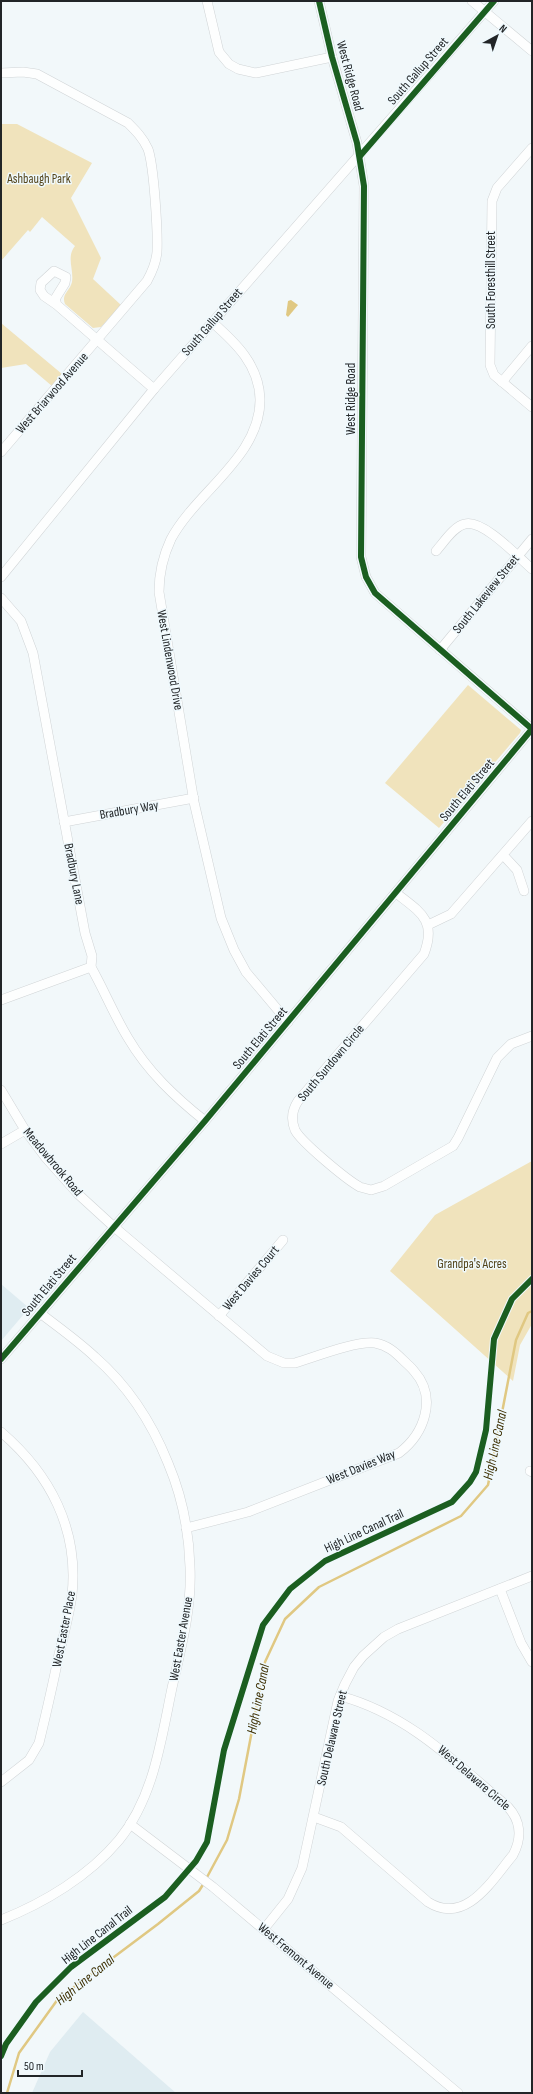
<svg xmlns="http://www.w3.org/2000/svg" width="533" height="2094" font-family="'Sofia Sans Condensed',sans-serif">
	<style>
		.built { fill: #dfecf1 }
		.green { fill: #f0e3bc }
		.water { fill: #e0c882 }
		.lines { fill: none; stroke-linecap: round; stroke-linejoin: round }
		.stream { stroke: #e0c882; stroke-width: 2.5 }
		.minor-casing { stroke: #d0d4d6; stroke-width: 10 }
		.minor { stroke: #fdfefe; stroke-width: 9 }
		.cycleway-casing { stroke: #eff9fd; stroke-width: 8 }
		.cycleway { stroke: #1b5e20; stroke-width: 6 }
		.labels { text-anchor: middle; dominant-baseline: central; stroke-width: 3; stroke-linejoin: round; paint-order: stroke }
		.street-label { font-size: 13px; fill: #222527; stroke: #eff9fd }
		.park-label { font-size: 13px; fill: #53441a; stroke: #eff9fd }
		.water-label { font-size: 14px; font-style: italic; fill: #3e2f02; stroke: #eff9fd }
	</style>
	<rect width="100%" height="100%" fill="#f2f8fa"/>
	<!-- built -->
	<g class="built">
		<polygon points="1,1284 29,1308 1,1341"/>
		<polygon points="83,2012 176,2093 32,2093 50,2052"/>
	</g>
	<!-- green -->
	<g class="green">
		<path d="M1 124H17L92 163 71 198 101 258 93 279 121 305 101 327 93 328 65 304C61 294 70 291 72 282 74 269 66 257 75 246L42 217 30 232 28 230 1 261Z"/>
		<polygon points="1,323 62,374 52,386 26,364 1,368"/>
		<polygon points="468,685 521,730 520,733 439,828 385,783"/>
		<polygon points="532,1161 532,1324 520,1345 513,1381 390,1271 435,1215"/>
	</g>
	<!-- water -->
	<polygon class="water" points="291,300 298,305 288,317 286,315 288,301"/>
	<g class="lines">
		<!-- stream -->
		<g class="stream">
			<polyline points="206,1879 227,1840 239,1799 265,1662 285,1619 319,1587 461,1516 488,1485 516,1340 528,1313 532,1311"/>
			<polyline points="7,2093 19,2053 58,1999 158,1924 199,1891 204,1883"/>
		</g>
		<!-- minor casing -->
		<g class="minor-casing">
			<g id="minor">
				<polyline points="207,1 219,52 229,64 238,69 256,73 332,57"/>
				<polyline points="319,1 332,57 357,143 364,186 361,557 366,577 375,593 532,729"/>
				<polyline points="472,1 532,51"/>
				<path d="M1 73 23 72 37 74 128 123C136 131 143 138 148 149 154 166 158 233 157 252 156 263 152 272 147 281L1 452"/>
				<polyline points="532,148 497,188 492,201 490,365 494,375 532,407"/>
				<polyline points="57,305 44,296 40,290 41,283 54,271 66,277 65,283 55,299 57,305 154,389"/>
				<path d="M212 322C236 343 259 365 260 399 261 456 196 492 171 539 163 556 159 573 159 592L194 802 221 918 234 950 246 972 288 1022"/>
				<polyline points="502,382 532,346"/>
				<path d="M436 551C444 542 454 526 465 524 483 519 518 557 532 569"/>
				<polyline points="1,577 154,389 494,1"/>
				<path d="M1 598 21 621 33 653 85 933 92 956 91 967C104 990 114 1015 128 1038 148 1072 175 1097 205 1121"/>
				<polyline points="440,650 532,539"/>
				<polyline points="64,822 194,798"/>
				<polyline points="503,855 517,870 524,891"/>
				<path d="M396 893C420 912 437 920 424 954L298 1101C292 1110 291 1120 295 1130 301 1142 347 1180 360 1187L371 1190 384 1186 453 1146 458 1138 497 1058 511 1044 532 1036"/>
				<polyline points="428,925 451,914 532,821"/>
				<polyline points="1,1000 91,967"/>
				<path d="M1 1090 25 1130 46 1158 78 1194 113 1226 267 1356 284 1363H295C315 1357 355 1341 375 1343 387 1345 395 1352 403 1360 407 1364 411 1367 414 1371 438 1398 424 1434 399 1453L248 1512 186 1528"/>
				<polyline points="1,1144 25,1130"/>
				<polyline points="219,1316 283,1240"/>
				<polyline points="1,1359 205,1121 532,729"/>
				<path d="M1 1432C50 1474 79 1529 72 1595 69 1615 64 1635 59 1654 53 1684 46 1714 39 1743L29 1760 1 1782"/>
				<polyline points="530,1471 532,1472"/>
				<polyline points="500,1589 521,1643 532,1662"/>
				<path d="M314 1817 341 1827 428 1902C466 1926 492 1880 513 1855 522 1838 521 1821 508 1807 456 1763 408 1714 340 1696"/>
				<polyline points="130,1824 213,1887 458,2093"/>
				<path d="M1 1920C44 1903 89 1876 119 1840 154 1797 161 1740 172 1688 181 1648 192 1608 190 1567 189 1531 182 1496 168 1463 152 1423 127 1385 95 1357 78 1341 58 1327 40 1313"/>
				<polyline points="264,1929 288,1899 302,1868 338,1701 345,1684 354,1667 363,1656 384,1637 398,1629 532,1576"/>
			</g>
		</g>
		<!-- minor -->
		<use href="#minor" class="minor"/>
		<!-- cycleway casing -->
		<g class="cycleway-casing">
			<g id="cycleway">
				<polyline points="319,1 332,57 357,143 364,186 361,557 366,577 375,593 532,729"/>
				<polyline points="360,156 494,1"/>
				<polyline points="1,1359 205,1121 532,729"/>
				<polyline points="1,2056 6,2044 36,2002 71,1967 165,1897 196,1861 207,1842 224,1750 263,1625 290,1589 325,1561 452,1502 470,1482 476,1472 486,1430 494,1339 512,1299 532,1279"/>
			</g>
		</g>
		<!-- cycleway -->
		<use href="#cycleway" class="cycleway"/>
	</g>
	<g class="labels">
		<!-- street labels -->
		<g class="street-label">
			<text transform="translate(418 71) rotate(-49)">South Gallup Street</text>
			<text transform="translate(350 76) rotate(75)">West Ridge Road</text>
			<text transform="translate(491 280) rotate(-90)">South Foresthill Street</text>
			<text transform="translate(212 322) rotate(-49)">South Gallup Street</text>
			<text transform="translate(52 393) rotate(-49)">West Briarwood Avenue</text>
			<text transform="translate(351 399) rotate(-90)">West Ridge Road</text>
			<text transform="translate(486 594) rotate(-51)">South Lakeview Street</text>
			<text transform="translate(170 660) rotate(80)">West Lindenwood Drive</text>
			<text transform="translate(467 790) rotate(-50)">South Elati Street</text>
			<text transform="translate(129 810) rotate(-10)">Bradbury Way</text>
			<text transform="translate(74 874) rotate(79)">Bradbury Lane</text>
			<text transform="translate(260 1038) rotate(-50)">South Elati Street</text>
			<text transform="translate(331 1063) rotate(-50)">South Sundown Circle</text>
			<text transform="translate(53 1162) rotate(50)">Meadowbrook Road</text>
			<text transform="translate(251 1278) rotate(-50)">West Davies Court</text>
			<text transform="translate(49 1285) rotate(-50)">South Elati Street</text>
			<text transform="translate(361 1467) rotate(-22)">West Davies Way</text>
			<text transform="translate(364 1531) rotate(-25)">High Line Canal Trail</text>
			<text transform="translate(64 1629) rotate(-79)">West Easter Place</text>
			<text transform="translate(181 1639) rotate(-80)">West Easter Avenue</text>
			<text transform="translate(332 1738) rotate(-77)">South Delaware Street</text>
			<text transform="translate(474 1778) rotate(41)">West Delaware Circle</text>
			<text transform="translate(97 1935) rotate(-38)">High Line Canal Trail</text>
			<text transform="translate(296 1956) rotate(40)">West Fremont Avenue</text>
		</g>
		<!-- park labels -->
		<g class="park-label">
			<text x="39" y="179">Ashbaugh Park</text>
			<text x="472" y="1264">Grandpa's Acres</text>
		</g>
		<!-- water labels -->
		<g class="water-label">
			<text transform="translate(495 1445) rotate(-78)">High Line Canal</text>
			<text transform="translate(258 1699) rotate(-79)">High Line Canal</text>
			<text transform="translate(85 1980) rotate(-39)">High Line Canal</text>
		</g>
	</g>
	<!-- border -->
	<rect width="533" height="2094" fill="none" stroke="#222527" stroke-width="4"/>
	<!-- north arrow -->
	<g transform="translate(497 36) rotate(40)" stroke="#eff9fd" stroke-width="3" paint-order="stroke">
	<path d="M0-3L7 15L0 10L-7 15Z" fill="#222527"/>
	<text y="-6" font-size="11" font-weight="bold" text-anchor="middle" fill="#222527">N</text>
	</g>
	<!-- scale -->
	<path d="M18 2070v6h64v-6" fill="none" stroke="#222527" stroke-width="2"/>
	<text x="24" y="2070" font-size="12" fill="#222527" stroke="#eff9fd" stroke-width="3" paint-order="stroke">50 m</text>
</svg>
